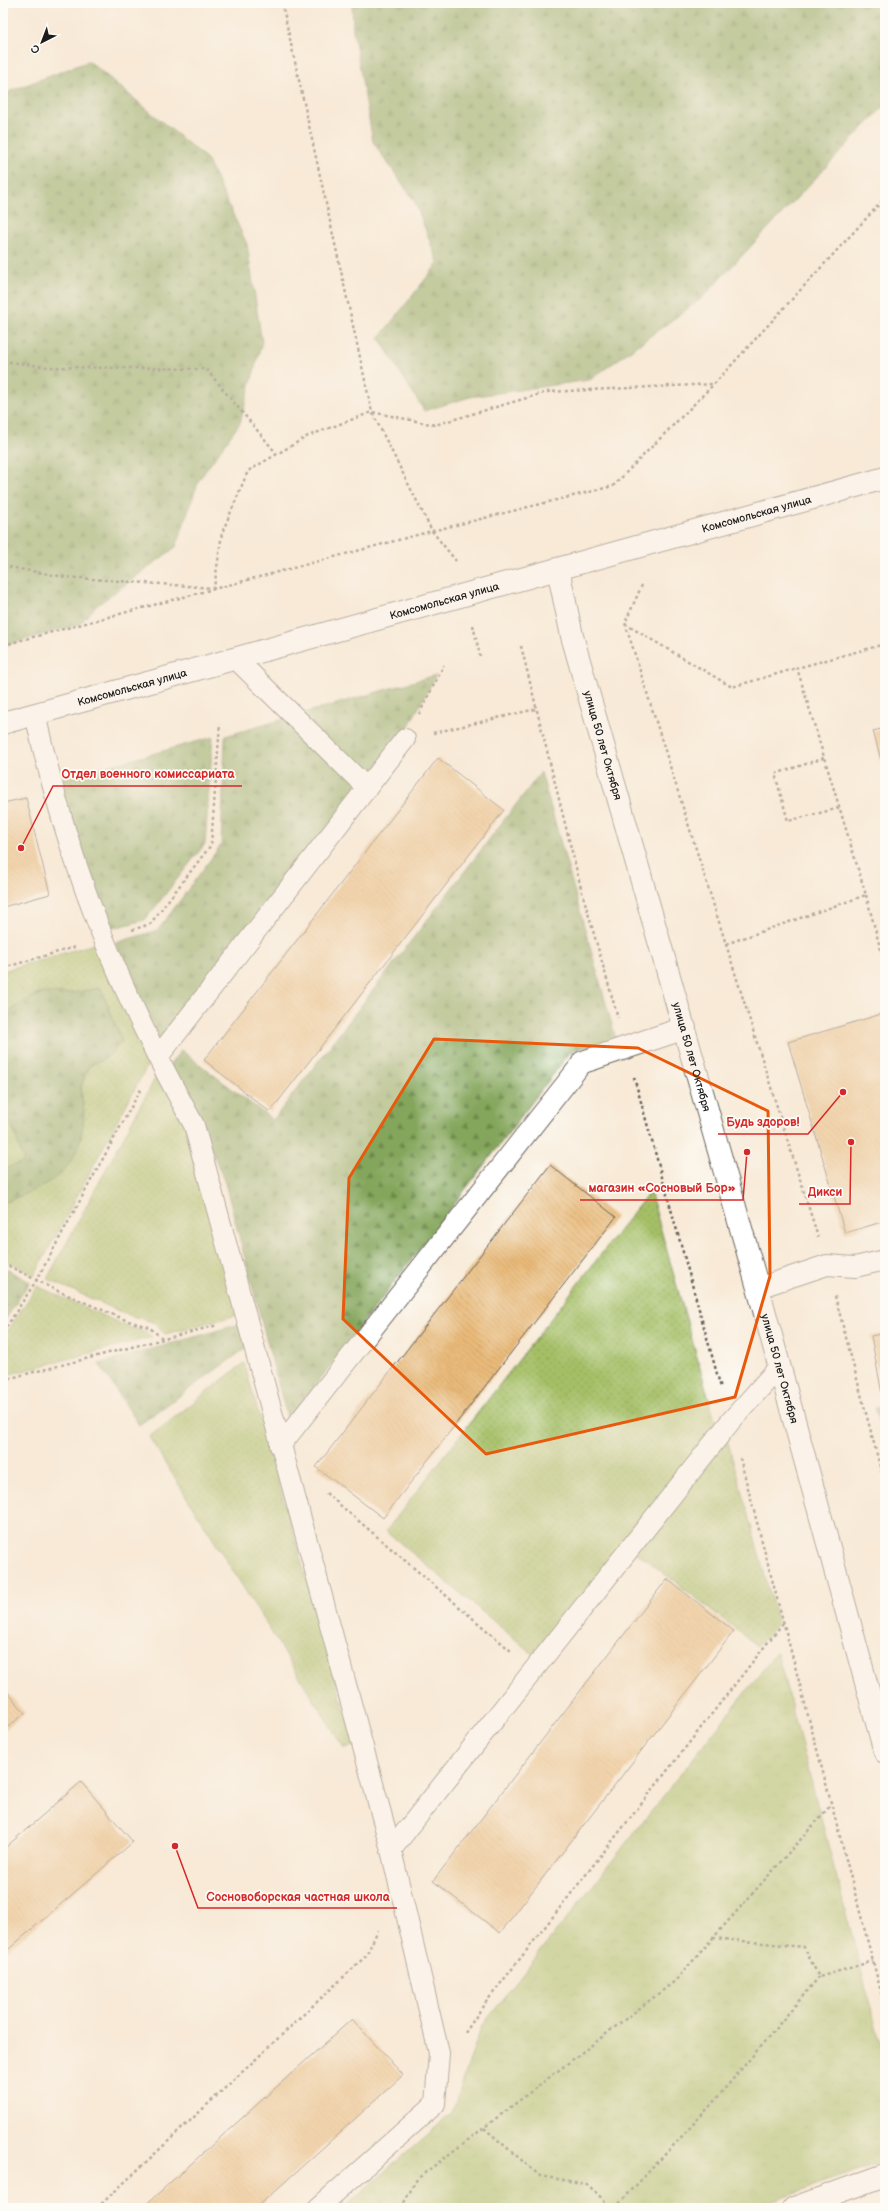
<svg xmlns="http://www.w3.org/2000/svg" width="888" height="2211" font-family="'Balsamiq Sans',sans-serif">
	<style>
		.grass { fill: url(#grass-dots); stroke: #606e41 }
		.forest { fill: url(#forest-firs); stroke: #50613c }
		.park { fill: url(#park-crowns); stroke: #606e41 }
		.pitch { fill: #a5bf66; stroke: #606e41 }
		.building { fill: url(#building-back-hatch) }
		.lines { fill: none; stroke-linecap: round; stroke-linejoin: round }
		.lane-casing { stroke: #69645d; stroke-width: 22 }
		.street-casing { stroke: #69645d; stroke-width: 24 }
		.secondary-casing { stroke: #69645d; stroke-width: 24 }
		.path { stroke: #69645d; stroke-width: 2.5; stroke-dasharray: 3 3; stroke-linecap: butt }
		.lane { stroke: #fff; stroke-width: 20 }
		.street { stroke: #fff; stroke-width: 22 }
		.secondary { stroke: #fff; stroke-width: 22 }
		.marked { fill: none; stroke: #e8590c; stroke-width: 3; stroke-linejoin: round }
		.labels { text-anchor: middle; dominant-baseline: central; stroke-width: 3.5; stroke-linejoin: round; paint-order: stroke }
		.street-label { font-size: 11px; fill: #1c1c1c; stroke: #fdfcf7 }
		.leader { fill: none; stroke: #d62828; stroke-width: 1.5 }
		.callout-dot { fill: #d62828; stroke: #fdfcf7; stroke-width: 1.5 }
		.callout-label { font-size: 12px; text-anchor: middle; font-weight: bold; fill: #d62828; stroke: #fdfcf7; stroke-width: 3.5; stroke-linejoin: round; paint-order: stroke }
	</style>
	<defs>
		<pattern id="grass-dots" width="8" height="8" patternUnits="userSpaceOnUse"><rect width="8" height="8" fill="#a5bf66"/><path d="M2 2h.1M6 6h.1" fill="none" stroke="#8da458" stroke-width="1.8" stroke-linecap="round"/></pattern>
		<pattern id="forest-firs" width="22" height="20" patternUnits="userSpaceOnUse"><rect width="22" height="20" fill="#84a65b"/><path d="M5 1l3.5 6h-7zM16 11l3.5 6h-7z" fill="#6b864a"/></pattern>
		<pattern id="park-crowns" width="20" height="18" patternUnits="userSpaceOnUse"><rect width="20" height="18" fill="#a5bf66"/><path d="M2 6a3 3 0 1 1 6 0M12 15a3 3 0 1 1 6 0" fill="none" stroke="#8da458"/></pattern>
		<pattern id="building-back-hatch" width="6" height="6" patternUnits="userSpaceOnUse"><rect width="6" height="6" fill="#e9ba79"/><path d="M-1 5l2 2M0 0l6 6M5-1l2 2" fill="none" stroke="#c79f68"/></pattern>
	</defs>
	<rect width="100%" height="100%" fill="#fdfcf7"/>
	<filter id="ink" filterUnits="userSpaceOnUse"><feTurbulence type="fractalNoise" baseFrequency=".025" numOctaves="2"/><feDisplacementMap in="SourceGraphic" scale="8" xChannelSelector="R" yChannelSelector="G"/><feConvolveMatrix kernelMatrix="1 2 1 2 8 2 1 2 1" color-interpolation-filters="sRGB"/></filter>
	<filter id="wash" filterUnits="userSpaceOnUse"><feTurbulence type="fractalNoise" baseFrequency=".012" numOctaves="4" result="noise"/><feDisplacementMap in="SourceGraphic" scale="16" xChannelSelector="R" yChannelSelector="G"/><feGaussianBlur stdDeviation="0.9" result="paint"/><feColorMatrix in="noise" values="0 0 0 0 0 0 0 0 0 0 0 0 0 0 0 0 0 1.4 0 .05"/><feComposite in="paint" operator="in"/></filter>
	<g filter="url(#wash)">
		<rect width="100%" height="100%" fill="#f8ead7"/>
		<!-- grass -->
		<g class="grass">
			<polygon points="101,942 151,1059 34,1276 3,1258 3,1200 6,1202 84,1113 81,1088 89,1066 108,1057 122,1041 101,988 72,993 14,1008 3,1023 3,971"/>
			<polygon points="158,1073 185,1125 241,1314 165,1334 155,1323 126,1314 47,1279"/>
			<polygon points="650,1191 717,1428 535,1656 386,1531"/>
			<polygon points="37,1286 126,1326 148,1333 152,1337 3,1376 3,1338"/>
			<polygon points="244,1363 355,1746 344,1748 149,1437"/>
			<polygon points="726,1435 778,1623 758,1646 636,1552"/>
		</g>
		<!-- forest -->
		<g class="forest">
			<polygon points="352,3 885,3 885,105 701,299 590,380 470,397 424,411 379,338 438,263 415,202 373,142 353,30"/>
			<polygon points="89,61 207,159 247,244 262,342 240,423 199,480 176,547 95,607 80,624 3,646 3,101 10,91"/>
			<polygon points="436,675 403,737 161,1043 115,943 158,930 221,845 225,736"/>
			<polygon points="213,737 205,844 145,920 110,929 58,780"/>
			<polygon points="541,772 616,1039 572,1050 288,1421 225,1183 200,1121 169,1066 181,1050 273,1120"/>
			<path d="M101 988 122 1041 108 1057 89 1066C86 1073 81 1082 81 1089 81 1097 84 1105 84 1114 81 1170 54 1183 6 1202L3 1200V1169L24 1162 3 1099V1023L14 1008 38 993H72Z"/>
			<polygon points="3,1267 30,1282 3,1323"/>
			<polygon points="240,1324 249,1346 139,1425 99,1364"/>
			<polygon points="885,1406 885,1447 875,1408"/>
		</g>
		<!-- park -->
		<polygon class="park" points="777,1652 885,2060 885,2161 750,2208 344,2208 452,2113 481,2027"/>
		<!-- pitch -->
		<polygon class="pitch" points="3,1099 24,1162 3,1169"/>
		<g id="blocks">
			<!-- building -->
			<g class="building">
				<polygon points="885,728 885,774 873,731"/>
				<polygon points="438,758 504,810 270,1112 204,1060"/>
				<polygon points="26,798 50,894 3,907 3,803"/>
				<polygon points="885,1013 885,1221 845,1233 788,1042"/>
				<polygon points="550,1165 616,1217 383,1518 316,1467"/>
				<polygon points="885,1333 885,1399 883,1399 871,1336"/>
				<polygon points="667,1579 734,1631 500,1933 433,1881"/>
				<polygon points="3,1687 25,1713 3,1731"/>
				<polygon points="81,1782 133,1842 3,1954 3,1843 6,1847"/>
				<polygon points="352,2019 403,2075 358,2116 256,2208 142,2208"/>
			</g>
		</g>
	</g>
	<g filter="url(#ink)">
		<use href="#blocks" fill-opacity="0" stroke="#69645d" stroke-width="1"/>
		<g class="lines">
			<!-- lane casing -->
			<g class="lane-casing">
				<g id="lane">
					<polyline points="235,658 367,788"/>
					<path d="M35 714C59 822 95 931 145 1031 160 1063 177 1094 194 1125L391 1850 730 1422 780 1366"/>
					<polyline points="158,1057 405,739"/>
					<polyline points="758,1288 827,1265 855,1267 885,1260"/>
					<polyline points="280,1446 583,1062"/>
					<polyline points="318,2208 435,2104 439,2053 391,1850"/>
				</g>
			</g>
			<!-- street casing -->
			<g class="street-casing">
				<g id="street">
					<polyline points="583,1062 685,1028"/>
					<polyline points="794,2208 885,2175"/>
				</g>
			</g>
			<!-- secondary casing -->
			<g class="secondary-casing">
				<g id="secondary">
					<path id="s1" d="M558 569 572 636 758 1288 885 1752"/>
					<path id="s2" d="M3 723 885 478"/>
				</g>
			</g>
			<!-- path -->
			<g class="path">
				<polyline points="282,3 372,412 432,531 456,561"/>
				<polyline points="3,361 48,367 206,369 277,454"/>
				<polyline points="3,566 65,577 214,588 222,533 248,471 308,436 372,412 435,425 547,392 714,384"/>
				<polyline points="642,585 625,623 818,1237"/>
				<polyline points="625,624 732,687 797,668"/>
				<polyline points="473,625 480,656"/>
				<polyline points="3,645 432,531 613,486 714,384 885,198"/>
				<polyline points="521,646 582,892 618,1018"/>
				<polyline points="419,714 444,665"/>
				<polyline points="433,733 536,709"/>
				<polyline points="824,758 775,774 788,821 839,808"/>
				<polyline points="866,895 885,966"/>
				<polyline points="132,930 150,924 211,845 220,724"/>
				<polyline points="726,944 866,895 797,668 885,644"/>
				<polyline points="3,968 75,947"/>
				<polyline points="634,1077 721,1388"/>
				<polyline points="3,1263 58,1291 128,1321 149,1327 163,1339"/>
				<polyline points="835,1296 885,1485"/>
				<polyline points="3,1332 36,1281 141,1089"/>
				<polyline points="3,1380 218,1325"/>
				<polyline points="740,1458 885,2007"/>
				<polyline points="326,1493 511,1651"/>
				<polyline points="713,1938 804,1947 819,1977 873,1961"/>
				<polyline points="465,2033 483,2006 783,1623"/>
				<polyline points="484,2128 540,2176 587,2184 612,2208"/>
				<polyline points="97,2208 366,1956 378,1930"/>
				<polyline points="401,2208 417,2179 675,1981 831,1805"/>
				<polyline points="615,2208 711,2105 819,1977"/>
			</g>
			<!-- lane -->
			<use href="#lane" class="lane"/>
			<!-- street -->
			<use href="#street" class="street"/>
			<!-- secondary -->
			<use href="#secondary" class="secondary"/>
		</g>
	</g>
	<!-- marked area -->
	<path d="M0 0H888V2211H0ZM434 1039 638 1048 768 1111 770 1276 735 1397 486 1454 343 1319 349 1178Z" fill="#f8ead7" fill-opacity=".55" fill-rule="evenodd"/>
	<path class="marked" d="M434 1039 638 1048 768 1111 770 1276 735 1397 486 1454 343 1319 349 1178Z"/>
	<g class="labels">
		<!-- street labels -->
		<g class="street-label">
			<text stroke="none"><textPath href="#s2" startOffset="782">Комсомольская улица</textPath></text>
			<text stroke="none"><textPath href="#s2" startOffset="458">Комсомольская улица</textPath></text>
			<text stroke="none"><textPath href="#s2" startOffset="134">Комсомольская улица</textPath></text>
			<text stroke="none"><textPath href="#s1" startOffset="182">улица 50 лет Октября</textPath></text>
			<text stroke="none"><textPath href="#s1" startOffset="506">улица 50 лет Октября</textPath></text>
			<text stroke="none"><textPath href="#s1" startOffset="830">улица 50 лет Октября</textPath></text>
		</g>
	</g>
	<!-- callouts -->
	<path class="leader" d="M21 848L53 786H242M843 1092L808 1134H718M747 1152L743 1200H580M851 1142L850 1204H799M175 1846L198 1908H397"/>
	<g class="callout-dot">
		<circle cx="21" cy="848" r="4"/>
		<circle cx="843" cy="1092" r="4"/>
		<circle cx="747" cy="1152" r="4"/>
		<circle cx="851" cy="1142" r="4"/>
		<circle cx="175" cy="1846" r="4"/>
	</g>
	<g class="callout-label">
		<text x="148" y="778">Отдел военного комиссариата</text>
		<text x="763" y="1126">Будь здоров!</text>
		<text x="662" y="1192">магазин «Сосновый Бор»</text>
		<text x="825" y="1196">Дикси</text>
		<text x="298" y="1901">Сосновоборская частная школа</text>
	</g>
	<!-- margin -->
	<rect width="888" height="2211" fill="none" stroke="#fdfcf7" stroke-width="16"/>
	<!-- north arrow -->
	<g transform="translate(42 42) rotate(222)" stroke="#fdfcf7" stroke-width="3" paint-order="stroke">
	<path d="M0-3L7 15L0 10L-7 15Z" fill="#1c1c1c"/>
	<text y="-6" font-size="11" font-weight="bold" text-anchor="middle" fill="#1c1c1c">С</text>
	</g>
</svg>
